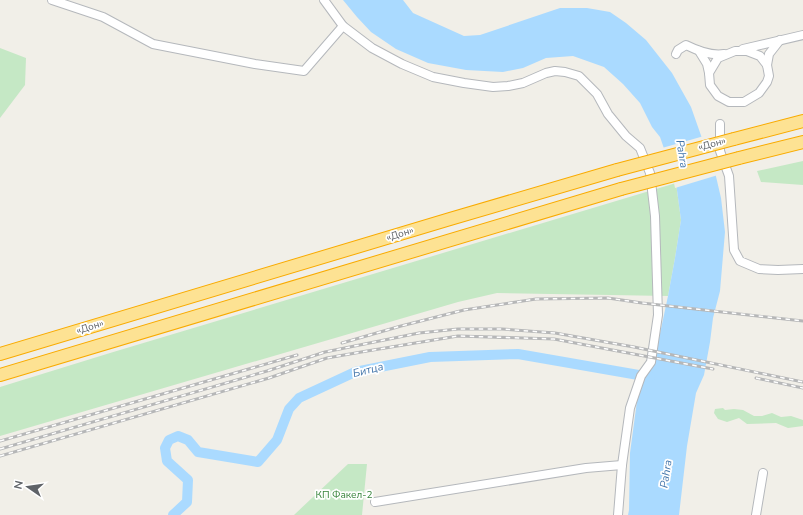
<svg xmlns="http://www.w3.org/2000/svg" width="803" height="515" font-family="'Nunito Sans',sans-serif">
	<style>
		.green { fill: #c5e8c5 }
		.water { fill: #aadaff }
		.pier { fill: #f1efe8 }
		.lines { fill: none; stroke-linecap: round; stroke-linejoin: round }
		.river { stroke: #aadaff; stroke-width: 10 }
		.minor-casing { stroke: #b5b8bc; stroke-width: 10 }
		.highway-casing { stroke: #f9ab00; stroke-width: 14 }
		.minor { stroke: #fff; stroke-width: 8 }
		.highway { stroke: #fde293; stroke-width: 12 }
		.rail-casing { stroke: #b6b7b8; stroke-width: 3 }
		.rail { stroke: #fff; stroke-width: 1.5; stroke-dasharray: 4.5; stroke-linecap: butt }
		.highway-bridge-casing { stroke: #f9ab00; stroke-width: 14; stroke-linecap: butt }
		.highway-bridge { stroke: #fde293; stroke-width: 12 }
		.labels { text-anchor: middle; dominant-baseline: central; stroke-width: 3.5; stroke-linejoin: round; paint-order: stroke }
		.street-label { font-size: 10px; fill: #5f6368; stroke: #fff }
		.park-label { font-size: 10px; fill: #348238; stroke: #fff }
		.water-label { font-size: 11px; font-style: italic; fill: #4174aa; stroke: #fff }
	</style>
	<rect width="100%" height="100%" fill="#f1efe8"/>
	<!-- green -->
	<g class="green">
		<polygon points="0,48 26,58 25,85 0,118"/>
		<polygon points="803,161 803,185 761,182 757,171"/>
		<polygon points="676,183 681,220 675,258 668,296 497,293 458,302 0,436 0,387 110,353"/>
		<polygon points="723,408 725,410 734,409 743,410 754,416 762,416 772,413 781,417 791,416 803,420 803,426 788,428 776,423 747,424 739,418 727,422 718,419 714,413 715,409"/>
		<polygon points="348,464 367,464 362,515 294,515"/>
	</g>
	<!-- water -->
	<polygon class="water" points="343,0 403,0 413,13 464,36 480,35 560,8 587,8 610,12 626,23 646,40 672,73 691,107 704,144 711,155 721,198 725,232 720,291 713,318 710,342 704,375 696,393 687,446 679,515 628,515 629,510 630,453 637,401 643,382 655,357 668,296 675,258 681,220 676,183 660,137 652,127 640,103 623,84 604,67 573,56 546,58 523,68 503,72 466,70 428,63 396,49 371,32 357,17"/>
	<!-- pier -->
	<polygon class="pier" points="704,136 706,143 713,155 718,175 675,188 674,183 662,148"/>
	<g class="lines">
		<!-- river -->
		<polyline class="river" points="173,515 187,502 188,480 167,461 165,448 169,440 178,436 188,440 198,452 258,462 277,440 289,409 299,398 355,372 430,357 518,354 650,377"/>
		<!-- minor casing -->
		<g class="minor-casing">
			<g id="minor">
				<polyline points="52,0 103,17 153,44 255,64 304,71 343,26 372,48 402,64 433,77 464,83 493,87 508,86 523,83 546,73 555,71 565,72 579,76 597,94 608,114 626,136 640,148 650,173 655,216 658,315 651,362 641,376 630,408 622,465 618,515"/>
				<polyline points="324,0 343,26"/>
				<polyline points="743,49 803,35"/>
				<polyline points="699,51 707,64 709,73"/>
				<polygon points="735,51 747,51 760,56 767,65 769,76 767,82 759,93 744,102 729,102 718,96 710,85 709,73 718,58"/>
				<path d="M676 54 678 50 686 45C698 51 711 56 724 54"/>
				<polyline points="767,65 769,54 780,40"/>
				<polyline points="720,124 720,151 729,176 734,250 740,261 759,269 778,270 803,269"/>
				<polyline points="375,502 586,468 622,465"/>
				<polyline points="756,515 763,473"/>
			</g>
		</g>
		<!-- highway casing -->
		<g class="highway-casing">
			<g id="highway">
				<polyline points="734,139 803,121"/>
				<polyline points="739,158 803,142"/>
				<polyline points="0,354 450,219 617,170"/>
				<polyline points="0,375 621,189"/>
			</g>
		</g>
		<!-- minor -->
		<use href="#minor" class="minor"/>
		<!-- highway -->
		<use href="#highway" class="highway"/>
		<!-- rail casing -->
		<g class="rail-casing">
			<g id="rail">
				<polyline points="342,343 401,326 464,310 536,299 608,298 642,303 803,321"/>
				<polyline points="756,378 803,388"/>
				<polyline points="0,441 297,355"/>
				<polyline points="0,449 267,371 325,352 419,333 458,329 502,329 555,333 634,347 803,382"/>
				<polyline points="0,456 269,378 327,358 367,351 458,336 554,339 713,369"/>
			</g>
		</g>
		<!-- rail -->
		<use href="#rail" class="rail"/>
		<!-- highway-bridge casing -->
		<g class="highway-bridge-casing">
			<g id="highway-bridge">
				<polyline points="617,170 734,139"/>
				<polyline points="621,189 739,158"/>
			</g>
		</g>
		<!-- highway-bridge -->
		<use href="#highway-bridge" class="highway-bridge"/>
	</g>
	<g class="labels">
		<!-- street labels -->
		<g class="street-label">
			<text transform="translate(712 144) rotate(-15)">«Дон»</text>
			<text transform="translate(400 234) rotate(-17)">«Дон»</text>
			<text transform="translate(90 327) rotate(-17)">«Дон»</text>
		</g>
		<!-- park labels -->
		<g class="park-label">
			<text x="344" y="495">КП Факел-2</text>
		</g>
		<!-- water labels -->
		<g class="water-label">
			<text transform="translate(682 154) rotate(81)">Pahra</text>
			<text transform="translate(368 370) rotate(-14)">Битца</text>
			<text transform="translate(666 474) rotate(-81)">Pahra</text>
		</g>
	</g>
	<!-- north arrow -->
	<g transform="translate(28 487) rotate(283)" stroke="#ffffff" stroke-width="3" paint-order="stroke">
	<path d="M0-3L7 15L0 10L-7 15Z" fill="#5f6368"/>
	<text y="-6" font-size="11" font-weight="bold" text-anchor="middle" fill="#5f6368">N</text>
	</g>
</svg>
